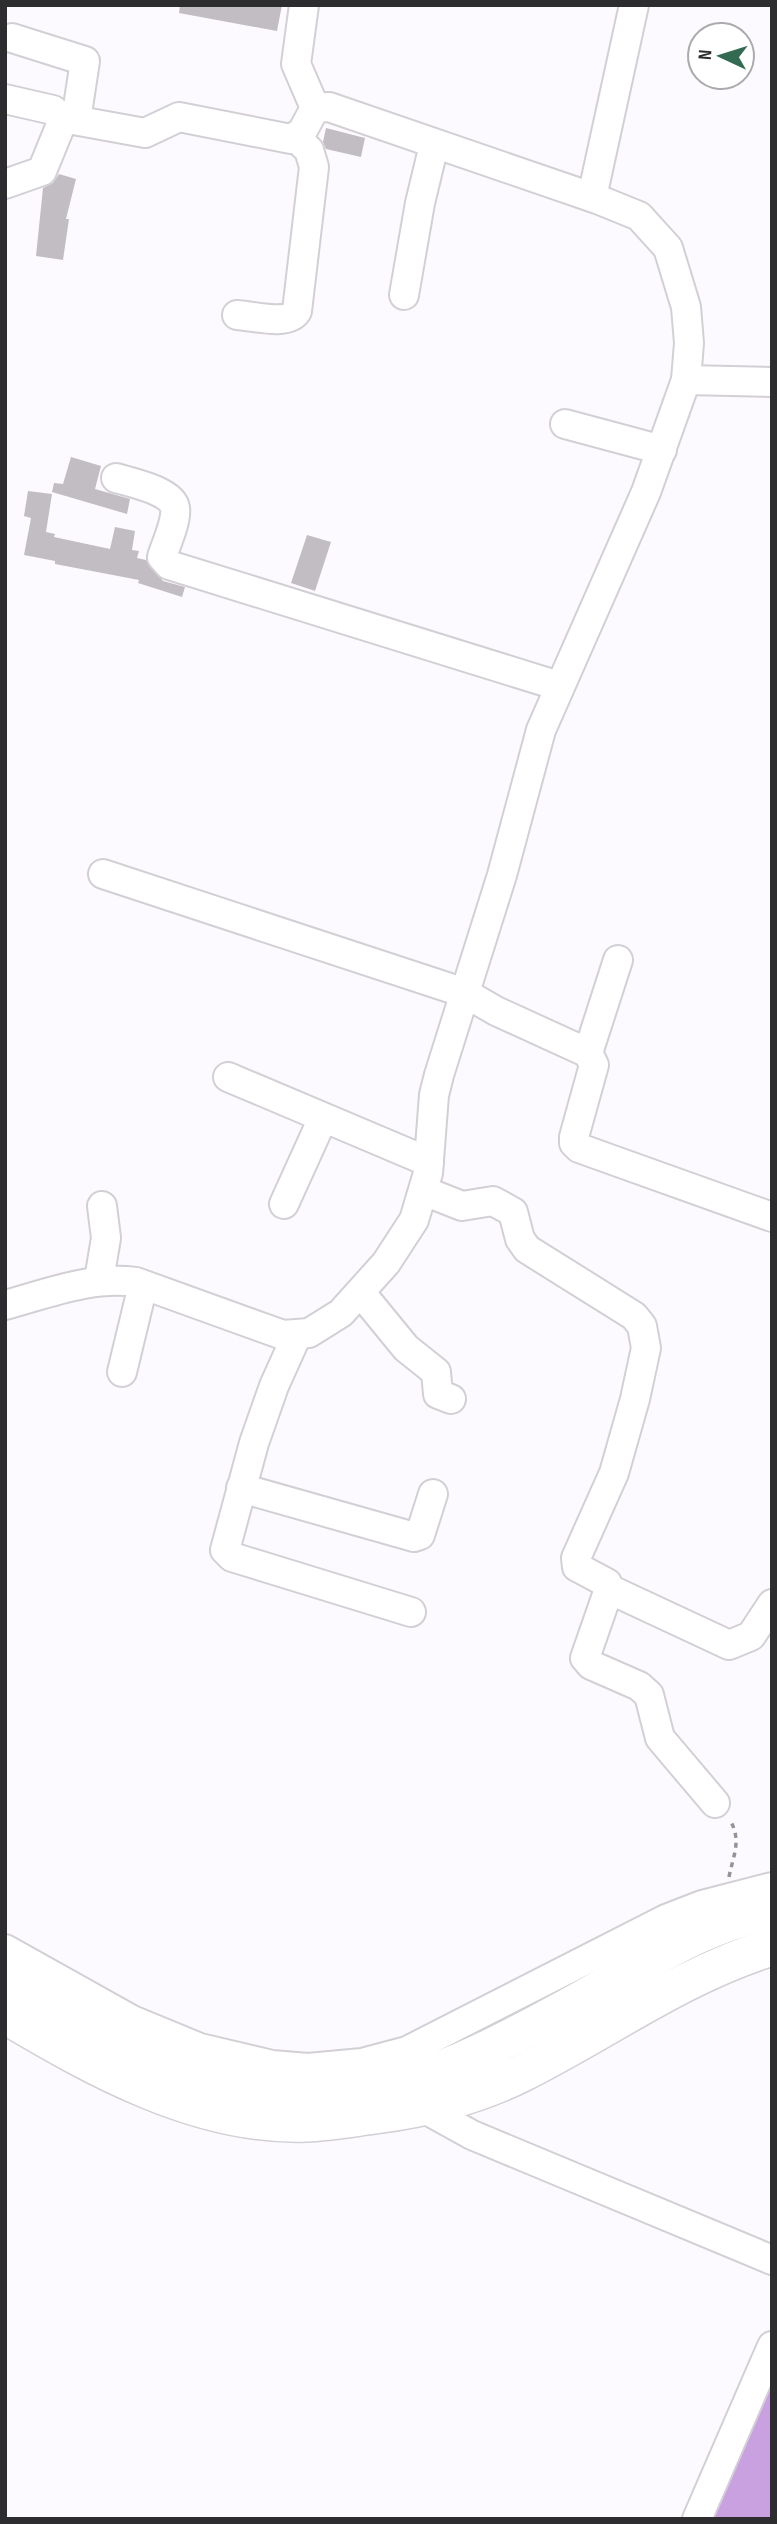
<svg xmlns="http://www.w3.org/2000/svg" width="777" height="2524" font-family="'Sofia Sans Condensed',sans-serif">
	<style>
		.water { fill: #c9a0e0 }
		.building { fill: #c1bdc2 }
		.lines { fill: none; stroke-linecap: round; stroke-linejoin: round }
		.minor-casing { stroke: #d3d0d5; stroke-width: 32 }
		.major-casing { stroke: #d3d0d5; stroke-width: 40 }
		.path { stroke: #959396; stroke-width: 3.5; stroke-dasharray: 5 5; stroke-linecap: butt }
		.minor { stroke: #fff; stroke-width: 28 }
		.major { stroke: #fff; stroke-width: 37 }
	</style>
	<rect width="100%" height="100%" fill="#fdfaff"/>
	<!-- water -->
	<polygon class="water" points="772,2379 772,2519 711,2519"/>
	<!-- building -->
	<g class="building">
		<polygon points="180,5 282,5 277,31 179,13"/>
		<polygon points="326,128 365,138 361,157 326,149 323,142"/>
		<polygon points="59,174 76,179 66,219 69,219 63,260 36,256 43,188 53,183"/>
		<polygon points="71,457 101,466 95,489 130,499 127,514 52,492 54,483 63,484"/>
		<polygon points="28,491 52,494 46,532 55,534 54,537 110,549 115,527 135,531 132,550 139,551 137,558 146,560 163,581 185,587 182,597 138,583 139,580 55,564 55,561 24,555 31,518 24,516"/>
		<polygon points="307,535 331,542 315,591 291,583"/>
	</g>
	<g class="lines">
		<!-- minor casing -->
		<g class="minor-casing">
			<g id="minor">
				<polyline points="304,5 296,64 315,108"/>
				<polyline points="12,38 85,61 76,120"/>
				<polyline points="5,99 53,110 65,120"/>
				<path d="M5 184 42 171 62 122 68 119 145 133 179 117 291 139 302 132 315 108 329 107 597 199 639 216 668 248 686 307 689 343 686 380 646 492 541 730 502 875 439 1075 434 1095 428 1173 414 1220 386 1263 341 1313 309 1333 283 1335 136 1282C91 1276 49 1293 5 1305"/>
				<polyline points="592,197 634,5"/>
				<polyline points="404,295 420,203 434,145"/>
				<path d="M237 315C253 316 288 326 297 311L314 167 309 150 296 138"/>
				<polyline points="686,380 772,382"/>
				<polyline points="565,424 662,450"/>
				<path d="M116 478C130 482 173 491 175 508 177 521 166 544 162 557L169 565 559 686"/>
				<polyline points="103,874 465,993 496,1011 588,1053 594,1065 574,1137 574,1143 579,1148 772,1217"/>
				<polyline points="588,1053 618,960"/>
				<polyline points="228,1077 429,1162"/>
				<polyline points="424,1191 462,1206 493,1201 513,1212 520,1239 527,1249 634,1316 642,1326 646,1348 635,1399 614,1473 576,1558 577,1567 607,1583 609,1589 585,1658 591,1665 639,1686 649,1695 660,1738 715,1803"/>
				<polyline points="284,1204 323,1118"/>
				<polyline points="99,1280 106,1238 102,1206"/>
				<polyline points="361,1293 406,1348 436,1372 438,1394 451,1399"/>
				<polyline points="297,1335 274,1386 254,1443 225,1550 232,1557 411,1612"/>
				<polyline points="122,1372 143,1285"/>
				<polyline points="241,1488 414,1537 420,1535 433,1494"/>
				<polyline points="609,1589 729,1645 751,1636 772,1604"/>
				<polyline points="5,1949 132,2020 200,2048 272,2065 308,2068 362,2063 407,2051 666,1919 702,1905 772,1887"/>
				<polyline points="421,2097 425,2109 472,2135 772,2260"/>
				<polyline points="697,2519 772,2346"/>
			</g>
		</g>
		<!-- major casing -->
		<g class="major-casing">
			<g id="major">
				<path d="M5 1979C44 1999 80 2027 120 2046 210 2089 315 2106 413 2079 465 2064 533 2026 581 2000 643 1966 700 1923 772 1911"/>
				<path d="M5 2015C94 2068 199 2127 306 2123 329 2122 352 2118 375 2115 426 2108 474 2097 522 2073 606 2031 681 1975 772 1947"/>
			</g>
		</g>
		<!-- path -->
		<path class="path" d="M729 1877C733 1856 742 1841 730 1820"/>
		<!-- minor -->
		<use href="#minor" class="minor"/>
		<!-- major -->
		<use href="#major" class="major"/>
	</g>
	<!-- border -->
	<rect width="777" height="2524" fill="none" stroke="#2d2c2e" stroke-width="14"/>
	<!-- north arrow -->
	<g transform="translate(721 56) rotate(274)"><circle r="33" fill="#ffffff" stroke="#ababab" stroke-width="2"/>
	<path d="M0-5L12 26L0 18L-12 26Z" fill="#326a52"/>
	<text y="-10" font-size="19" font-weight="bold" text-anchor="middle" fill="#2d2c2e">N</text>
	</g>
</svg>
